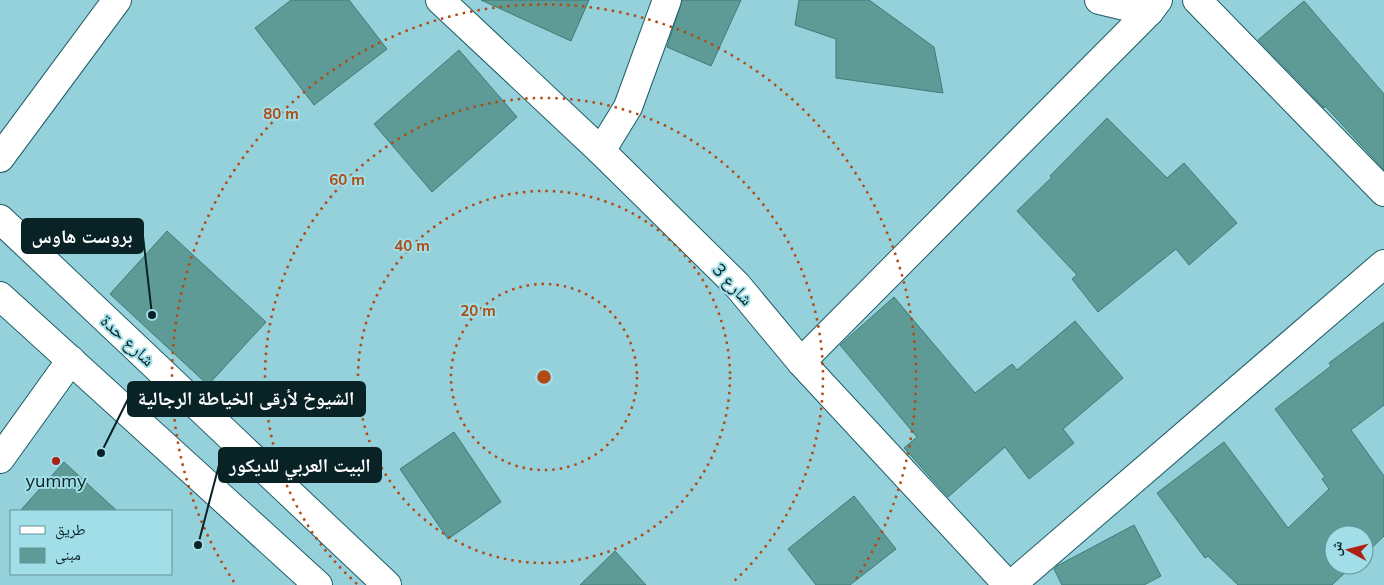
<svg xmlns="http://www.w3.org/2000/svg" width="1384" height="585" font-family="Mulish,'Noto Naskh Arabic',sans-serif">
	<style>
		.building { fill: #5f9b96; stroke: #3f7b77 }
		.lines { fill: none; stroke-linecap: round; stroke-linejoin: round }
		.minor-casing { stroke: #1e5c65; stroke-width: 30 }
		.major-casing { stroke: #1e5c65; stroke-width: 30 }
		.minor { stroke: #fff; stroke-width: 28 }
		.major { stroke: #fff; stroke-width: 28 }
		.ring { fill: none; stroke: #b04b12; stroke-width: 2.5; stroke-dasharray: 2.5 5 }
		.poi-dot { fill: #ae1f16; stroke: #a1dee8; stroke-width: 2 }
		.labels { text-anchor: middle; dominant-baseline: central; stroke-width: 4; stroke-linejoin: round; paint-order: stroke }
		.street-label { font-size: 18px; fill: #082226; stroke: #a1dee8 }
		.poi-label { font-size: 18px; fill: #082226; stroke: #a1dee8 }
		.centre { fill: #b04b12; stroke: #a1dee8; stroke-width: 2.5 }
		.ring-label { font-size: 15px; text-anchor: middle; font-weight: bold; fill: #b04b12; stroke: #a1dee8; stroke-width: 4; stroke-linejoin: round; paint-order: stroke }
		.leader { fill: none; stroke: #082226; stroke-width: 2 }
		.callout-dot { fill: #082226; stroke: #a1dee8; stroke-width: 2 }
		.callout { fill: #082226; stroke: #082226; stroke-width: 2 }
		.callout-label { font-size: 19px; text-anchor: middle; font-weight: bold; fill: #fff }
	</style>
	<rect width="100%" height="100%" fill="#94d1db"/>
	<!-- building -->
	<g class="building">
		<polygon points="291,0 349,0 387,49 314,105 255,28"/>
		<polygon points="481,0 589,0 571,41"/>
		<polygon points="682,0 741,0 711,66 667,47"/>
		<polygon points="799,0 869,0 934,47 943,93 836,78 836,39 795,25"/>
		<polygon points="1304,1 1384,94 1384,170 1325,106 1324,108 1258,40"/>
		<polygon points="459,50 517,117 432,192 374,124"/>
		<polygon points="1107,118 1167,178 1184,163 1237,223 1189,265 1176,249 1098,312 1072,279 1077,275 1017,211 1052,177 1050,176"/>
		<polygon points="167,231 266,322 208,385 110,294"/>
		<polygon points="894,297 975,393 1012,364 1017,370 1075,321 1123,378 1063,429 1074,443 1029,479 1005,447 948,497 904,448 917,437 840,345"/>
		<polygon points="1384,322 1384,405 1351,430 1384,476 1384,536 1364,555 1364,535 1334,535 1334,565 1353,565 1332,585 1238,585 1208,556 1205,558 1157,493 1224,442 1288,528 1329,489 1322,479 1325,477 1275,409 1331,366 1329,363"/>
		<polygon points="454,432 501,502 448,539 400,469"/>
		<polygon points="64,462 117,511 20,511"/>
		<polygon points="854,496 896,549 850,585 816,585 788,549"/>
		<polygon points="1134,525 1161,576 1144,585 1062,585 1054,569 1057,566"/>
		<polygon points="615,551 646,585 580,585"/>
	</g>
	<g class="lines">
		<!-- minor casing -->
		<g class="minor-casing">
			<g id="minor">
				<polyline points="440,0 601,151 737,285 801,362 1008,585"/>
				<polyline points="1099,0 1149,12"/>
				<polyline points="1197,0 1384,192"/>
				<polyline points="601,151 628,107 667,0"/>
				<polyline points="0,158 117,0"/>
				<polyline points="801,362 1149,12 1158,0"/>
				<polyline points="0,459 71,360"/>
				<polyline points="1011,585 1384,264"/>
			</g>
		</g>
		<!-- major casing -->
		<g class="major-casing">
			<g id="major">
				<polyline points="0,219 387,585"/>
				<polyline points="0,296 318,585"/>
			</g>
		</g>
		<!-- minor -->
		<use href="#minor" class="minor"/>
		<!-- major -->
		<use href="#major" class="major"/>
	</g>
	<!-- distance rings -->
	<g class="ring">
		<circle cx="544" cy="377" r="93"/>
		<circle cx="544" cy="377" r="186"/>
		<path d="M357 584A279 279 0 1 1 731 584"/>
		<path d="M234 582A372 372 0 1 1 854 582"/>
	</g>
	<!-- markers -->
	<circle class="poi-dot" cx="56" cy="461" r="5"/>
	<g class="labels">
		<!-- street labels -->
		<g class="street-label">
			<text transform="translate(733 284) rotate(47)">شارع 3</text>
			<text transform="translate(128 340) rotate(43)">شارع حدة</text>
		</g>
		<!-- poi labels -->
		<g class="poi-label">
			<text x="56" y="480">yummy</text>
		</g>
	</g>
	<circle cx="544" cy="377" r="8" class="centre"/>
	<g class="ring-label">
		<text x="281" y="119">80 m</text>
		<text x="347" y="185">60 m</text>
		<text x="412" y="251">40 m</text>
		<text x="478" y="316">20 m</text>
	</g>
	<!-- callouts -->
	<path class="leader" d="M152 315L143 236M101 453L128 399M198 545L219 465"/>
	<g class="callout-dot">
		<circle cx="152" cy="315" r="5"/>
		<circle cx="101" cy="453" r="5"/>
		<circle cx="198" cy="545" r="5"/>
	</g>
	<g class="callout">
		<rect x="22" y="219" width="121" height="34" rx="5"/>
		<rect x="128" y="382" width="237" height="34" rx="5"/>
		<rect x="219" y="448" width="162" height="34" rx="5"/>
	</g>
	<g class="callout-label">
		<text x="82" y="243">بروست هاوس</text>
		<text x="246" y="405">الشيوخ لأرقى الخياطة الرجالية</text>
		<text x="300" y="472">البيت العربي للديكور</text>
	</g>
	<!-- legend -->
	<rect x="10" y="510" width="162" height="65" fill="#a1dee8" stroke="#64939a"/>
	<rect x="20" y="526" width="25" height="8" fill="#ffffff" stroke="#64939a"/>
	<text x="55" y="535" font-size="15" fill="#082226">طريق</text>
	<rect x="20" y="548" width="25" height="15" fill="#5f9b96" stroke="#64939a"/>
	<text x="55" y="560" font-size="15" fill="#082226">مبنى</text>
	<!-- north arrow -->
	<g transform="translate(1349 550) rotate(277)"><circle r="24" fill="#a1dee8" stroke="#64939a"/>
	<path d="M0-4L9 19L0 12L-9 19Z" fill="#ae1f16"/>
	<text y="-8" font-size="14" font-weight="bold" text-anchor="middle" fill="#082226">ش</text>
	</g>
</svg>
